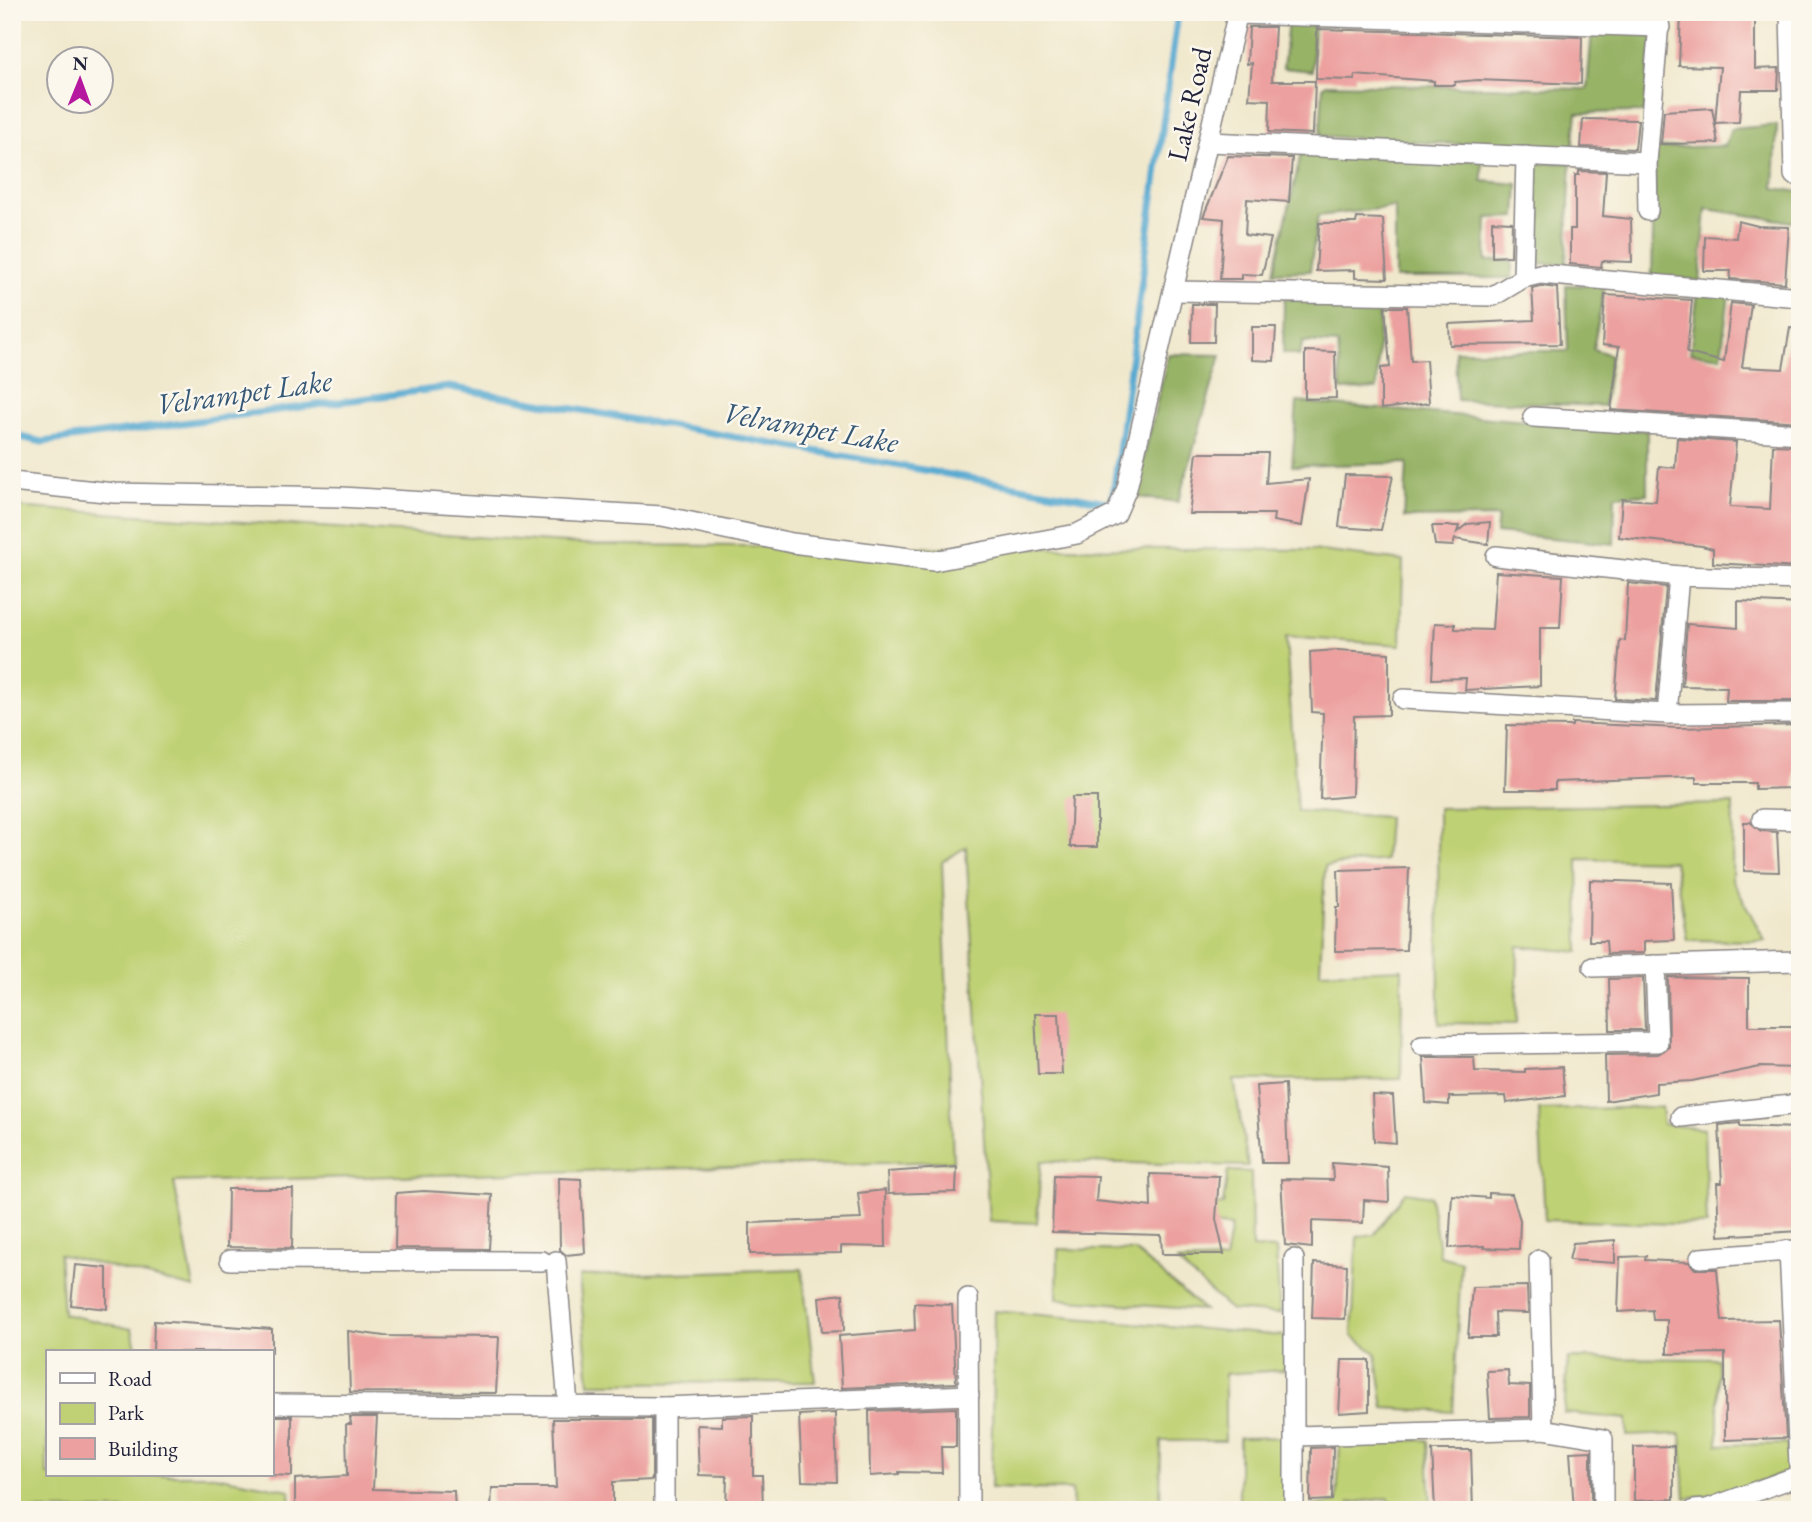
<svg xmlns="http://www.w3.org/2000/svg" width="1812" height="1522" font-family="'EB Garamond',serif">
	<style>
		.green { fill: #bfd174; stroke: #707a58; stroke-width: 2 }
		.forest { fill: #97b366; stroke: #5c6a50; stroke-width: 2 }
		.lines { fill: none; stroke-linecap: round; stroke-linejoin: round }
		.stream { stroke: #54a8d0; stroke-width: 7 }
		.building { fill: #eca09f }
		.minor-casing { stroke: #898584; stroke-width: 22 }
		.minor { stroke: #fff; stroke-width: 19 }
		.labels { text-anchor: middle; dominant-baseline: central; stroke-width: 5; stroke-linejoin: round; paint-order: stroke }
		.street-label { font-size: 28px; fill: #22223b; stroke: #fbf7ec }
		.water-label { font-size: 30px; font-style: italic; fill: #365877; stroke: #fbf7ec }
	</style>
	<rect width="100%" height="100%" fill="#fbf7ec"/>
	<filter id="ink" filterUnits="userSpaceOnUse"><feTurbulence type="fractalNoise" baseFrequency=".0143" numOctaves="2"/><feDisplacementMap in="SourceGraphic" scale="14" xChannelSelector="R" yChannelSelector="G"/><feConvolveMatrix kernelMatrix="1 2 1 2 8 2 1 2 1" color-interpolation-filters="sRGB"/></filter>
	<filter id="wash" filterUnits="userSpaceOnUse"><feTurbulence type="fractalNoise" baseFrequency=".00686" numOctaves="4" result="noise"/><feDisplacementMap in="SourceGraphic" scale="28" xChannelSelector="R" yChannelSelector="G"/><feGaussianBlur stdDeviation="1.57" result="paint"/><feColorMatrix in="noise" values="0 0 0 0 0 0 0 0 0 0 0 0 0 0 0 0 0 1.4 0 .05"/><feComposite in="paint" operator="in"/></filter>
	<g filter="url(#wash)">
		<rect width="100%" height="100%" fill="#f0e8cc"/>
		<!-- green -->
		<g class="green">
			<polygon points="12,507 599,545 1312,550 1403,561 1401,645 1286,637 1297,811 1388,817 1385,860 1325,866 1320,972 1402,969 1401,1079 1234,1080 1248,1166 1041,1161 1037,1223 989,1221 966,847 942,862 953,1161 174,1182 194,1288 59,1254 63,1314 132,1329 137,1352 47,1352 47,1475 209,1475 290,1490 291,1510 12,1510"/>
			<polygon points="1733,804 1732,879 1765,941 1687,940 1674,861 1578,859 1579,952 1518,946 1516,1024 1439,1023 1438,808"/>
			<polygon points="1661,1107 1663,1124 1704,1129 1707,1225 1545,1220 1539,1110"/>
			<polygon points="1228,1171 1251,1172 1252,1248 1276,1249 1280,1314 1231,1310 1177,1262 1225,1260 1231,1226 1171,1221 1175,1207 1223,1205"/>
			<polygon points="1405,1192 1430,1196 1440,1256 1461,1262 1453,1412 1384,1408 1376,1353 1352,1336 1357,1237 1374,1235"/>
			<polygon points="1058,1249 1135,1251 1204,1310 1057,1299"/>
			<polygon points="802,1269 815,1382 589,1383 579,1276"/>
			<polygon points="994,1311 1284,1336 1284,1370 1225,1374 1225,1441 1161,1441 1160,1510 1073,1510 1072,1490 991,1488"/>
			<polygon points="1568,1358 1718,1359 1718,1445 1788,1444 1789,1472 1720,1494 1685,1498 1681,1434 1627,1436 1627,1419 1564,1413"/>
			<polygon points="1287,1437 1286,1510 1239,1510 1239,1438"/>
			<polygon points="1428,1440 1431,1510 1389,1510 1389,1498 1350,1503 1349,1510 1311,1510 1311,1506 1337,1502 1340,1441"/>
		</g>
		<!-- forest -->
		<g class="forest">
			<polygon points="1288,21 1314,21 1312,71 1283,68"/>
			<polygon points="1592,30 1653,33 1644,112 1577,113 1573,151 1320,136 1323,87 1326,84 1587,89"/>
			<polygon points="1777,125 1774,188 1800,192 1800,223 1706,209 1700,281 1652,275 1655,148 1725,146 1731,129"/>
			<polygon points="1301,154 1482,160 1482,181 1518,184 1516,217 1487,218 1486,261 1512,260 1512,278 1395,278 1395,207 1318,216 1310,271 1274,272"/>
			<polygon points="1530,163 1571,163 1566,264 1528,263"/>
			<polygon points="1566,285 1605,286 1593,349 1611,355 1604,406 1457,400 1455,351 1568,351"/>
			<polygon points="1698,291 1729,294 1721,357 1690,353"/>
			<polygon points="1284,299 1380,299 1377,389 1341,390 1338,344 1303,342 1299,356 1283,353"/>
			<polygon points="1168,354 1221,355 1178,502 1135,497"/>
			<polygon points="1297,402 1647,431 1647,494 1615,496 1614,544 1496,533 1498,517 1404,518 1407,463 1292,466"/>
		</g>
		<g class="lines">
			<!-- stream -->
			<polyline class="stream" points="12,435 42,442 449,387 1112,503 1178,12"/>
		</g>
		<g id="blocks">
			<!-- building -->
			<g class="building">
				<polygon points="1681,12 1755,12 1755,69 1779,68 1778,90 1741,90 1739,122 1715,123 1720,67 1679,66"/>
				<polygon points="1249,27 1275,27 1272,81 1315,81 1313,134 1269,132 1270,100 1249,99 1252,63 1247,64"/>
				<polygon points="1317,29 1582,37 1581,84 1478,80 1455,82 1455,85 1434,85 1434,81 1355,75 1355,80 1316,79"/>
				<polygon points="1712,108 1718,143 1661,144 1664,111"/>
				<polygon points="1583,119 1638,120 1635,149 1581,147"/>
				<polygon points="1228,156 1292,158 1289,202 1247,199 1245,235 1271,238 1262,275 1242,274 1242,279 1220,279 1224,219 1203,217"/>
				<polygon points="1579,171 1606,172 1603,216 1631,219 1632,262 1602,261 1601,267 1570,264 1570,229 1575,229 1575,175 1579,175"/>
				<polygon points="1357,218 1383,219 1387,279 1355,278 1355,270 1316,271 1319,223 1356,223"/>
				<polygon points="1492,221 1512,222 1511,256 1492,257"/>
				<polygon points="1738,221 1758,226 1789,227 1785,283 1730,279 1731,271 1704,271 1705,236 1736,238"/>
				<polygon points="1541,286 1557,288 1560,344 1450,345 1449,324 1534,320 1532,288"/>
				<polygon points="1605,295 1692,300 1687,353 1724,362 1731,303 1751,305 1742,367 1783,369 1790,328 1800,329 1800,422 1611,410 1619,347 1602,345"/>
				<polygon points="1192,304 1215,304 1214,342 1191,342"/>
				<polygon points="1385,307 1407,307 1411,361 1426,360 1429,403 1381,409 1381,368 1390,367"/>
				<polygon points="1252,327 1276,327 1274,361 1252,360"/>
				<polygon points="1305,351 1335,352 1336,398 1305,399"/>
				<polygon points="1677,438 1736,442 1730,507 1770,509 1773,445 1800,446 1800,568 1713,563 1713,549 1702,546 1619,537 1622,499 1656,501 1659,466 1675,468"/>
				<polygon points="1197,453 1268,453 1266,483 1309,479 1302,526 1273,521 1274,514 1189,514"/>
				<polygon points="1345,475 1393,476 1381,530 1339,527"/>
				<polygon points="1490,522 1488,544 1455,539 1453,546 1435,545 1432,526 1459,526 1457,532 1467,524"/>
				<polygon points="1496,572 1563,576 1560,628 1540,628 1540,686 1465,690 1466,678 1432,679 1435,623 1455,624 1455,629 1492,630"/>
				<polygon points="1628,583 1666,587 1656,701 1615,699 1620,640 1625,641"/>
				<polygon points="1738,601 1800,604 1800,701 1726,701 1727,687 1682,686 1687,624 1738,628"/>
				<polygon points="1337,650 1389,653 1389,715 1354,716 1352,796 1320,799 1323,713 1312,712 1310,652"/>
				<polygon points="1572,723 1678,728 1795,725 1794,788 1755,789 1755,783 1696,783 1696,777 1555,782 1555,790 1505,790 1507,725 1572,726"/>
				<polygon points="1072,797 1097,797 1097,847 1070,847"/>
				<polygon points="1744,822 1750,822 1761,831 1777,832 1779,872 1744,871"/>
				<polygon points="1409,868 1406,950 1335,951 1336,907 1339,907 1338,870"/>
				<polygon points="1590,880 1671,883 1674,940 1644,941 1644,953 1607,954 1606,941 1589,941"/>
				<polygon points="1668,977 1749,978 1749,1026 1800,1026 1800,1068 1760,1067 1692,1081 1656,1083 1656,1093 1606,1101 1605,1055 1658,1054 1669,1047"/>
				<polygon points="1643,978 1645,1030 1610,1030 1609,979"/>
				<polygon points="1035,1014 1059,1014 1062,1074 1038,1074"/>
				<polygon points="1423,1057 1474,1057 1475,1071 1525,1072 1525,1069 1562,1067 1565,1096 1507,1103 1506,1096 1449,1097 1449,1105 1426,1103"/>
				<polygon points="1285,1084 1288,1163 1262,1163 1256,1086"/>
				<polygon points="1372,1095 1393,1096 1396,1143 1374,1141"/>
				<polygon points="1740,1123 1740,1126 1797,1128 1800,1231 1719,1236 1717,1183 1722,1183 1719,1125"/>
				<polygon points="1332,1163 1388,1167 1389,1202 1364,1200 1363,1223 1312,1221 1312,1248 1285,1245 1281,1179 1333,1180"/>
				<polygon points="957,1167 956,1192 888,1194 887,1172"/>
				<polygon points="1150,1174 1219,1176 1216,1219 1224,1254 1162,1254 1161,1235 1052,1232 1054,1175 1098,1176 1096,1201 1151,1207"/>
				<polygon points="559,1178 581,1179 585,1253 566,1255 560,1250"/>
				<polygon points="228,1189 293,1189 292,1248 227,1247"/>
				<polygon points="885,1190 886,1247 841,1246 841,1253 750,1254 750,1223 861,1219 858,1193"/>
				<polygon points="424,1191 492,1195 489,1249 395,1248 396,1193"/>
				<polygon points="1489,1193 1512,1194 1520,1220 1519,1249 1484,1248 1484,1246 1449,1248 1452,1195 1489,1198"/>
				<polygon points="1615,1240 1615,1263 1569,1260 1573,1243"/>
				<polygon points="1646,1256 1645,1260 1689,1262 1695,1269 1717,1269 1722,1321 1779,1320 1786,1438 1725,1440 1725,1353 1667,1354 1667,1320 1653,1320 1652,1310 1618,1312 1620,1257"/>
				<polygon points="1314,1263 1347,1265 1345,1319 1312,1318"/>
				<polygon points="75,1265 107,1268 107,1309 71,1305"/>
				<polygon points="1527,1286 1528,1313 1495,1312 1496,1337 1468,1337 1472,1287"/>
				<polygon points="843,1294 844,1331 822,1332 819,1297"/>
				<polygon points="914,1303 952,1305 956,1383 842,1388 839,1336 915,1330"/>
				<polygon points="154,1321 272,1329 272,1352 153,1352"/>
				<polygon points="348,1331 384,1336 499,1337 496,1393 350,1392"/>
				<polygon points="1342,1360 1369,1360 1369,1411 1339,1413"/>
				<polygon points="1508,1370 1509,1385 1530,1386 1530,1417 1490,1418 1487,1371"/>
				<polygon points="956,1408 956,1447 941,1447 942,1473 899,1472 899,1474 870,1476 869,1411"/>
				<polygon points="835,1413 837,1482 802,1481 799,1415"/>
				<polygon points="271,1416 292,1416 292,1476 271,1475"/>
				<polygon points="753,1416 753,1475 762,1475 763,1510 726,1510 727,1476 699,1475 697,1425 722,1426 722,1417"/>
				<polygon points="350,1417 377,1417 373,1489 454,1491 455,1510 295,1510 295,1479 347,1476 346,1424 351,1424"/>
				<polygon points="553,1419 652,1419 652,1480 613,1482 613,1510 491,1510 492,1488 556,1488"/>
				<polygon points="1674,1446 1674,1499 1634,1501 1634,1447"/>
				<polygon points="1333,1447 1332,1500 1310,1501 1311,1448"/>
				<polygon points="1432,1450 1471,1450 1473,1510 1435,1510"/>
				<polygon points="1591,1451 1591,1510 1574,1510 1570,1452"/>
			</g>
		</g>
	</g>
	<g filter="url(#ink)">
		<use href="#blocks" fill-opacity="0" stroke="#898584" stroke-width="2"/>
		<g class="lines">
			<!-- minor casing -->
			<g class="minor-casing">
				<g id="minor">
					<polyline points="1790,12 1794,175 1800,176"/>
					<polyline points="1237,14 1660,27"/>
					<polyline points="1209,142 1647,162"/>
					<polyline points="1648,211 1647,162 1660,12"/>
					<polyline points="1523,278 1526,156"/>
					<polyline points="1174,291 1493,296 1523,278 1540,274 1800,297"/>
					<polyline points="1533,417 1800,434"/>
					<polyline points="12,482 114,493 341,497 662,516 792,543 934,561 1077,534 1116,514 1127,488 1238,12"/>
					<polyline points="1496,556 1679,576"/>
					<polyline points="1403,699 1667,714 1679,576 1800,580"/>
					<polyline points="1667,714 1800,713"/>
					<polyline points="1762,819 1800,820"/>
					<polyline points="1593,967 1800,961"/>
					<polyline points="1422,1045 1658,1042 1655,965"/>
					<polyline points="1681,1117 1800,1104"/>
					<polyline points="1789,1250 1800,1485"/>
					<polyline points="1700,1258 1800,1250"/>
					<polyline points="1294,1259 1294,1510"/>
					<polyline points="230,1260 542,1261"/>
					<polyline points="1539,1260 1543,1429"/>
					<polyline points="556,1261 568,1405"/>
					<polyline points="968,1298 969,1510"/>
					<polyline points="271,1404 664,1407 969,1395"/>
					<polyline points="664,1407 664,1510"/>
					<polyline points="1296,1436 1543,1429 1603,1439 1603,1510"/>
					<polyline points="1694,1510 1707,1509 1798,1476"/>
				</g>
			</g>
			<!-- minor -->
			<use href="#minor" class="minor"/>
		</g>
	</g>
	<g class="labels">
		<!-- street labels -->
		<g class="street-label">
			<text transform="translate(1189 104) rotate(-77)">Lake Road</text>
		</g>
		<!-- water labels -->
		<g class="water-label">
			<text transform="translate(244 392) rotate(-8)">Velrampet Lake</text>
			<text transform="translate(811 427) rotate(10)">Velrampet Lake</text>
		</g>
	</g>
	<!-- margin -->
	<rect width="1812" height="1522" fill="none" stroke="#fbf7ec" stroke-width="42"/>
	<!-- legend -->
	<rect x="46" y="1350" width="228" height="126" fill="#fbf7ec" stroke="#a4a2a5" stroke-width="2"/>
	<rect x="60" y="1373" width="35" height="10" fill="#ffffff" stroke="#a4a2a5" stroke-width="2"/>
	<text x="108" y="1386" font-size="21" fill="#22223b">Road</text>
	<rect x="60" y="1403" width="35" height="21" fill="#bfd174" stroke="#a4a2a5" stroke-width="2"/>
	<text x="108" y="1420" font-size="21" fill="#22223b">Park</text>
	<rect x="60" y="1438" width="35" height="21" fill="#eca09f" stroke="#a4a2a5" stroke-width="2"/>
	<text x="108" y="1456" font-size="21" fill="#22223b">Building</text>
	<!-- north arrow -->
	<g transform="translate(80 80) rotate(1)"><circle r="33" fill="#fbf7ec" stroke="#a4a2a5" stroke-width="2"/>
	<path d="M0-5L12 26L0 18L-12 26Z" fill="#b5179e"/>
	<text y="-10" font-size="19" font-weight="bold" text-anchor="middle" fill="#22223b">N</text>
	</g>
</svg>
